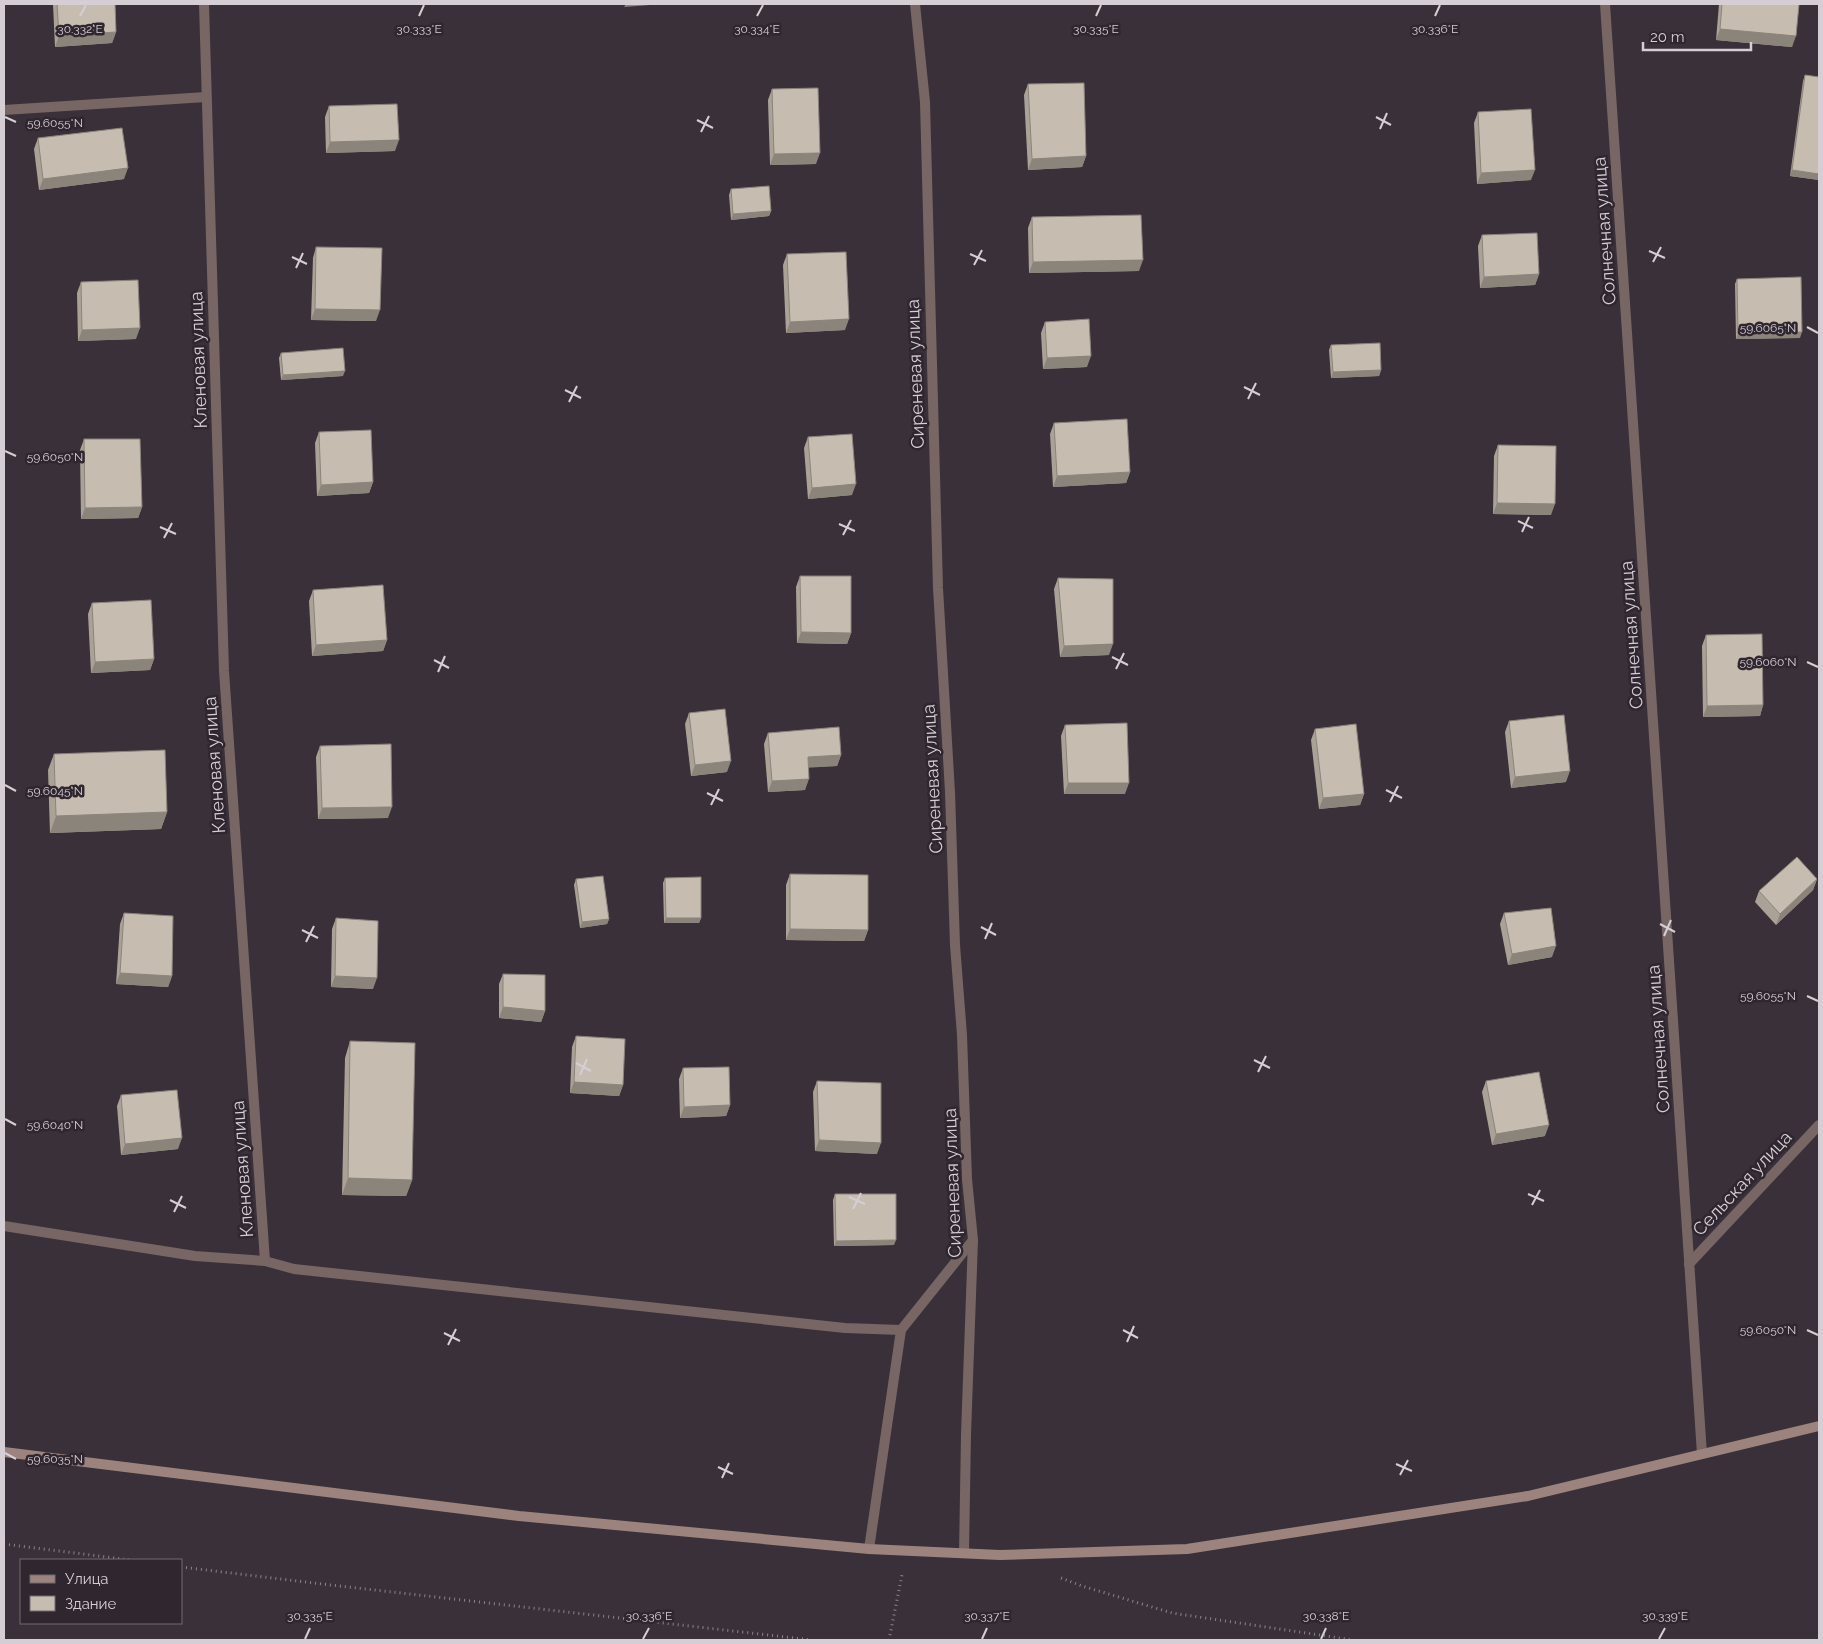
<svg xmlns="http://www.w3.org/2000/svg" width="1823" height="1644" font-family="Raleway,sans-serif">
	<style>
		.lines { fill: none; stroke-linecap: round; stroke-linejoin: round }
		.path { stroke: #8b848b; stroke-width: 3; stroke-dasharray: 1 4; stroke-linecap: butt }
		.lane { stroke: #776663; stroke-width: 10 }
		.street { stroke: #776663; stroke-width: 10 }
		.secondary { stroke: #9d837d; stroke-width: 10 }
		.wall { fill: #aba297 }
		.shaded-wall { fill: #8b847b }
		.building { fill: #c7bcb0; stroke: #8b847b }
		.ticks { fill: none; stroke: #d5cfd5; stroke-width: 2 }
		.labels { text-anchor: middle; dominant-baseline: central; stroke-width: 5; stroke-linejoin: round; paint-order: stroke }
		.street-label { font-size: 18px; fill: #d5cfd5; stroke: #2f262f }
		.ticks-label { font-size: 12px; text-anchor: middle; fill: #d5cfd5; stroke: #2f262f; stroke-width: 5; stroke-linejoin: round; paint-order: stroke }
	</style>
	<rect width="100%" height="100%" fill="#393039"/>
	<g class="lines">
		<!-- path -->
		<g class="path">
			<polyline points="4,1544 130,1560"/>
			<polyline points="181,1567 322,1584 812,1640"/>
			<polyline points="1061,1578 1082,1586 1172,1613 1353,1640"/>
			<polyline points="889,1640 902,1575"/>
		</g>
		<!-- lane -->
		<g class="lane">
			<polyline points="4,110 206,97"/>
			<polyline points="265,1261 294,1269 845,1328 901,1330 973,1240"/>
			<polyline points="869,1549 901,1330"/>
		</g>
		<!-- street -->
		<g class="street">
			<polyline points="915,4 925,102 938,588 950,792 955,945 962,1035 967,1179 973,1240 966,1434 964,1553"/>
			<polyline points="1605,4 1702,1454"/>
			<polyline points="4,1226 195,1256 265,1261 224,671 204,4"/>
			<polyline points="1689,1264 1819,1125"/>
		</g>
		<!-- secondary -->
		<polyline class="secondary" points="4,1452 519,1516 869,1549 1000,1555 1187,1549 1528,1496 1819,1426"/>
	</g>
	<!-- wall -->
	<g class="wall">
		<polygon points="53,4 115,4 116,32 112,43 55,47"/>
		<polygon points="1719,4 1799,4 1792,47 1716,40"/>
		<polygon points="1805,75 1819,77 1819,180 1790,176 1803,81"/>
		<polygon points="1028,84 1086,156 1082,167 1028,170 1024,95"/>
		<polygon points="772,89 816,164 770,165 768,100"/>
		<polygon points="329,106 395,151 326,153 325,117"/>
		<polygon points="1478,112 1531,180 1477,184 1474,123"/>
		<polygon points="38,138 124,179 39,190 34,149"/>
		<polygon points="731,189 771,211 769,216 731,220 729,195"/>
		<polygon points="1032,217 1139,271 1029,273 1028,228"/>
		<polygon points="1482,235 1539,274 1535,285 1480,288 1478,246"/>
		<polygon points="316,247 376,321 311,320 313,258"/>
		<polygon points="787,254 845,330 786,333 783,265"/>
		<polygon points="1737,279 1800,338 1736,339 1735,284"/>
		<polygon points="81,282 136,339 78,341 77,293"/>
		<polygon points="1045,322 1087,367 1043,369 1041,333"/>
		<polygon points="1331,345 1381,370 1379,376 1331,378 1329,350"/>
		<polygon points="281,353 343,376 281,380 279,358"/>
		<polygon points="1054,423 1130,472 1126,483 1053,487 1050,434"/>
		<polygon points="319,432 373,482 369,493 317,496 315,443"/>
		<polygon points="808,437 852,495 808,499 804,448"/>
		<polygon points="84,439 142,507 138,518 81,519 80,450"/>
		<polygon points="1498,445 1551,515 1493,514 1494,456"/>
		<polygon points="800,576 851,633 847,644 797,643 796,587"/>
		<polygon points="1058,578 1109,655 1060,657 1054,589"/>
		<polygon points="313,590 387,640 383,651 312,656 309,601"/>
		<polygon points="92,603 154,659 150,670 91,673 88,614"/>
		<polygon points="1706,635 1763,705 1760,716 1703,717 1702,646"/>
		<polygon points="689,713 727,772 691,776 685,724"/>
		<polygon points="1509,721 1566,782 1511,788 1505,732"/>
		<polygon points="1065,725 1125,794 1064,794 1061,736"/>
		<polygon points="1315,729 1364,794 1360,805 1319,809 1311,740"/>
		<polygon points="768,733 841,755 837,766 808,767 805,790 768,792 764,744"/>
		<polygon points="320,746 388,818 318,819 316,757"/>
		<polygon points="54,754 167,812 161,829 50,833 48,770"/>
		<polygon points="790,874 868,930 864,941 786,940 786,885"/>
		<polygon points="665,878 701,918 699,923 664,923 663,883"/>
		<polygon points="576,879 609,919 607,924 580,928 574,885"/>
		<polygon points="1817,879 1813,890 1776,925 1755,902 1759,891"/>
		<polygon points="124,913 172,976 168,987 116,984 120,924"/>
		<polygon points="1504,913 1552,957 1508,965 1500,924"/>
		<polygon points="336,918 373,989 331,987 332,929"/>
		<polygon points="503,974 545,1011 541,1022 499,1018 499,984"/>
		<polygon points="576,1036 623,1085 619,1096 570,1093 572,1047"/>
		<polygon points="350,1041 412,1180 406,1196 342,1195 345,1058"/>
		<polygon points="683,1068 730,1105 726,1116 680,1118 679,1079"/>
		<polygon points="817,1081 877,1154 815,1151 813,1092"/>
		<polygon points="1486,1081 1545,1136 1492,1145 1482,1092"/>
		<polygon points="121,1095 178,1149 121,1155 117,1106"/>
		<polygon points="835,1194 894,1245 834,1246 833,1200"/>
	</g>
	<!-- shaded-wall -->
	<g class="shaded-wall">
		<polygon points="626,4 651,4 650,5 624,7"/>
		<polygon points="1720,29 1796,36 1792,47 1716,40"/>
		<polygon points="116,32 112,43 55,47 59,36"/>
		<polygon points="399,140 395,151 326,153 330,142"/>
		<polygon points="820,153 816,164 770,165 774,154"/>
		<polygon points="1086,156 1082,167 1028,170 1032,159"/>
		<polygon points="128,168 124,179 39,190 43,179"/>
		<polygon points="1535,170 1531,180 1477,184 1481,173"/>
		<polygon points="1792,170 1819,174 1819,180 1790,176"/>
		<polygon points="771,211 769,216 731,220 733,214"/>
		<polygon points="1143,260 1139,271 1029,273 1033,262"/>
		<polygon points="1539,274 1535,285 1480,288 1484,277"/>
		<polygon points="315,309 380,310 376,321 311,320"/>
		<polygon points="849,319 845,330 786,333 790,322"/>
		<polygon points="140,328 136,339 78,341 82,330"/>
		<polygon points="1802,332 1800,338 1736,339 1738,334"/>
		<polygon points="1091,356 1087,367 1043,369 1047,358"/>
		<polygon points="1381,370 1379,376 1331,378 1333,372"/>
		<polygon points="345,371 343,376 281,380 283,375"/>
		<polygon points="1130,472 1126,483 1053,487 1057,476"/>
		<polygon points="373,482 369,493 317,496 321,485"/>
		<polygon points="856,484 852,495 808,499 812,488"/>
		<polygon points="1497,503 1555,504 1551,515 1493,514"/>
		<polygon points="142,507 138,518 81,519 85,508"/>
		<polygon points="801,632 851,633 847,644 797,643"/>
		<polygon points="387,640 383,651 312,656 316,645"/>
		<polygon points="1113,644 1109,655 1060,657 1064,646"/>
		<polygon points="154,659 150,670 91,673 95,662"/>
		<polygon points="1763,705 1760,716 1703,717 1707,706"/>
		<polygon points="841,755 837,766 804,768 808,757"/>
		<polygon points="731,761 727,772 691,776 695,765"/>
		<polygon points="1570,771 1566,782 1511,788 1515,777"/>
		<polygon points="809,779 805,790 768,792 772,781"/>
		<polygon points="1068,783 1129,783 1125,794 1064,794"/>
		<polygon points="1364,794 1360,805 1319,809 1323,798"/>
		<polygon points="392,807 388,818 318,819 322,808"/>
		<polygon points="167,812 161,829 50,833 56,816"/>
		<polygon points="1817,879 1813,890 1776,925 1780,914"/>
		<polygon points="666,918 701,918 699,923 664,923"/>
		<polygon points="609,919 607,924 580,928 582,922"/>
		<polygon points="790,929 868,930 864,941 786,940"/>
		<polygon points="1556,946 1552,957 1508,965 1512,954"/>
		<polygon points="120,973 172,976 168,987 116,984"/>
		<polygon points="335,976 377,978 373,989 331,987"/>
		<polygon points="503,1007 545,1011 541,1022 499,1018"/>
		<polygon points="574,1082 623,1085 619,1096 570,1093"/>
		<polygon points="730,1105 726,1116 680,1118 684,1107"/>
		<polygon points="1549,1125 1545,1136 1492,1145 1496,1134"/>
		<polygon points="182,1138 178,1149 121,1155 125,1144"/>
		<polygon points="819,1140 881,1143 877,1154 815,1151"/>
		<polygon points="348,1178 412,1180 406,1196 342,1195"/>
		<polygon points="896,1240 894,1245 834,1246 836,1241"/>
	</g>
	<!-- building -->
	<g class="building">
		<polygon points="57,4 115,4 116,32 59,36"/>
		<polygon points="1722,4 1799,4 1796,36 1720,29"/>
		<polygon points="1805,75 1819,77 1819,174 1792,170"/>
		<polygon points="1084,83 1086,156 1032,159 1028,84"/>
		<polygon points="818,88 820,153 774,154 772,89"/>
		<polygon points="397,104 399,140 330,142 329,106"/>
		<polygon points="1531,109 1535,170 1481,173 1478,112"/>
		<polygon points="122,128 128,168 43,179 38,138"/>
		<polygon points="769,186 771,211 733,214 731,189"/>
		<polygon points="1141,215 1143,260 1033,262 1032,217"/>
		<polygon points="1537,233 1539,274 1484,277 1482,235"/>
		<polygon points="316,247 382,248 380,310 315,309"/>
		<polygon points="846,252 849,319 790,322 787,254"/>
		<polygon points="1801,277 1802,332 1738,334 1737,279"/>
		<polygon points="138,280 140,328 82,330 81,282"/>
		<polygon points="1089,319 1091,356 1047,358 1045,322"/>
		<polygon points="1380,343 1381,370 1333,372 1331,345"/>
		<polygon points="343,348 345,371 283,375 281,353"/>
		<polygon points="1127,419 1130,472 1057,476 1054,423"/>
		<polygon points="371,430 373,482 321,485 319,432"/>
		<polygon points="852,434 856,484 812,488 808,437"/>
		<polygon points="84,439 140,439 142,507 85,508"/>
		<polygon points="1498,445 1556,446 1555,504 1497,503"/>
		<polygon points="800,576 851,576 851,633 801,632"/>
		<polygon points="1058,578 1113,579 1113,644 1064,646"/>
		<polygon points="383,585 387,640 316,645 313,590"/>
		<polygon points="151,600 154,659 95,662 92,603"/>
		<polygon points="1762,634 1763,705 1707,706 1706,635"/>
		<polygon points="725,709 731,761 695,765 689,713"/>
		<polygon points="1564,715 1570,771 1515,777 1509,721"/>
		<polygon points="1127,723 1129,783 1068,783 1065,725"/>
		<polygon points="1356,724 1364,794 1323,798 1315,729"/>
		<polygon points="839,727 841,755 808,757 809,779 772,781 768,733"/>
		<polygon points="391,744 392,807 322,808 320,746"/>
		<polygon points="165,750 167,812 56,816 54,754"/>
		<polygon points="1797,857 1817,879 1780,914 1759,891"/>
		<polygon points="790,874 868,875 868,930 790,929"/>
		<polygon points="603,876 609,919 582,922 576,879"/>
		<polygon points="701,877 701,918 666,918 665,878"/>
		<polygon points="1551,908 1556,946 1512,954 1504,913"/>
		<polygon points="124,913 173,916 172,976 120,973"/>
		<polygon points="336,918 378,921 377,978 335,976"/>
		<polygon points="503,974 545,975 545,1011 503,1007"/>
		<polygon points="576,1036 625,1039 623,1085 574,1082"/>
		<polygon points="350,1041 415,1043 412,1180 348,1178"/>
		<polygon points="729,1067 730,1105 684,1107 683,1068"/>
		<polygon points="1539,1072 1549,1125 1496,1134 1486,1081"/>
		<polygon points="817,1081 881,1083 881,1143 819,1140"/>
		<polygon points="177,1090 182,1138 125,1144 121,1095"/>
		<polygon points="835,1194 896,1194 896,1240 836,1241"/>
	</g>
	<!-- ticks -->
	<path class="ticks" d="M80 16 86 5M419 16 424 5M757 16 763 5M1096 16 1101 5M1435 16 1440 5M5 117 16 122M1376 117 1391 125M697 120 713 128M1380 129 1387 113M701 132 709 116M1649 251 1665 258M970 254 986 261M292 257 307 264M1653 262 1661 247M974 265 982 250M296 268 303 253M1807 327 1818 333M1244 387 1260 395M565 390 581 398M1248 399 1256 383M569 402 577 386M5 451 16 456M1518 521 1533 528M839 524 855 531M160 527 176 534M1522 532 1529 517M843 535 851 520M164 538 172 523M1112 657 1128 665M434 660 449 668M1807 662 1818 667M1116 669 1124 653M438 672 445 656M5 785 16 791M1386 790 1402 798M707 793 723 801M1390 802 1398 786M711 805 719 789M1660 924 1675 932M981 927 996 935M302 930 318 938M1664 936 1671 920M985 939 992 923M306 942 314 926M1807 996 1818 1001M1254 1060 1270 1068M576 1063 591 1071M1258 1072 1266 1056M580 1075 587 1059M5 1119 16 1125M1528 1194 1544 1201M849 1197 865 1204M170 1200 186 1208M1532 1205 1540 1190M853 1209 861 1193M174 1212 182 1196M1123 1330 1138 1338M1807 1330 1818 1335M444 1333 460 1341M1127 1342 1134 1326M448 1345 456 1329M5 1453 16 1459M1396 1464 1412 1471M718 1467 733 1474M1400 1475 1408 1460M722 1478 729 1463M305 1639 310 1628M643 1639 649 1628M982 1639 987 1628M1321 1639 1326 1628M1659 1639 1665 1628"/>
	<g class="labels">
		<!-- street labels -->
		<g class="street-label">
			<text transform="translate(1604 231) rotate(-94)">Солнечная улица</text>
			<text transform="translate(198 360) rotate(-92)">Кленовая улица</text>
			<text transform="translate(915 374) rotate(-92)">Сиреневая улица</text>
			<text transform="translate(1631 635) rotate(-94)">Солнечная улица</text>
			<text transform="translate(214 765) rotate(-94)">Кленовая улица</text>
			<text transform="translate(932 779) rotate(-93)">Сиреневая улица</text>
			<text transform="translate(1658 1039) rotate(-94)">Солнечная улица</text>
			<text transform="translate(242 1169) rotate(-94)">Кленовая улица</text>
			<text transform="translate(952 1183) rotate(-92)">Сиреневая улица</text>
			<text transform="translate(1742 1183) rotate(-47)">Сельская улица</text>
		</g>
	</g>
	<g class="ticks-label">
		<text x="419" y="33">30.333°E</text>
		<text x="757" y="33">30.334°E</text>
		<text x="1096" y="33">30.335°E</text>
		<text x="1435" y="33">30.336°E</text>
		<text x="80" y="33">30.332°E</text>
		<text x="55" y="127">59.6055°N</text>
		<text x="1768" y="332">59.6065°N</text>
		<text x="55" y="461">59.6050°N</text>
		<text x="1768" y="666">59.6060°N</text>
		<text x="55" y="795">59.6045°N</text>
		<text x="1768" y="1000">59.6055°N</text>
		<text x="55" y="1129">59.6040°N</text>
		<text x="1768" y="1334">59.6050°N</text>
		<text x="55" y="1463">59.6035°N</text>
		<text x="310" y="1620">30.335°E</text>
		<text x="649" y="1620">30.336°E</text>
		<text x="987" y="1620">30.337°E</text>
		<text x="1326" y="1620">30.338°E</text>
		<text x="1665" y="1620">30.339°E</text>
	</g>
	<!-- border -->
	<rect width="1823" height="1644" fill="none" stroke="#d5cfd5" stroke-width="10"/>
	<!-- legend -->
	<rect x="20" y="1559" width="162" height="65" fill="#2f262f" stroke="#716a71"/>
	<rect x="30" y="1575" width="25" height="8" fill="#9d837d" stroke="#716a71"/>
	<text x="65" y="1584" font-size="15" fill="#d5cfd5">Улица</text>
	<rect x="30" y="1596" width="25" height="15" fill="#c7bcb0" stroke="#716a71"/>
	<text x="65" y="1609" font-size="15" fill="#d5cfd5">Здание</text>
	<!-- scale -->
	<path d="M1643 42v8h108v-8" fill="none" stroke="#d5cfd5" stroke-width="2.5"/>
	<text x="1650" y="42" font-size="15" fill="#d5cfd5" stroke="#2f262f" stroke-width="4" paint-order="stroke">20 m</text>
</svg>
